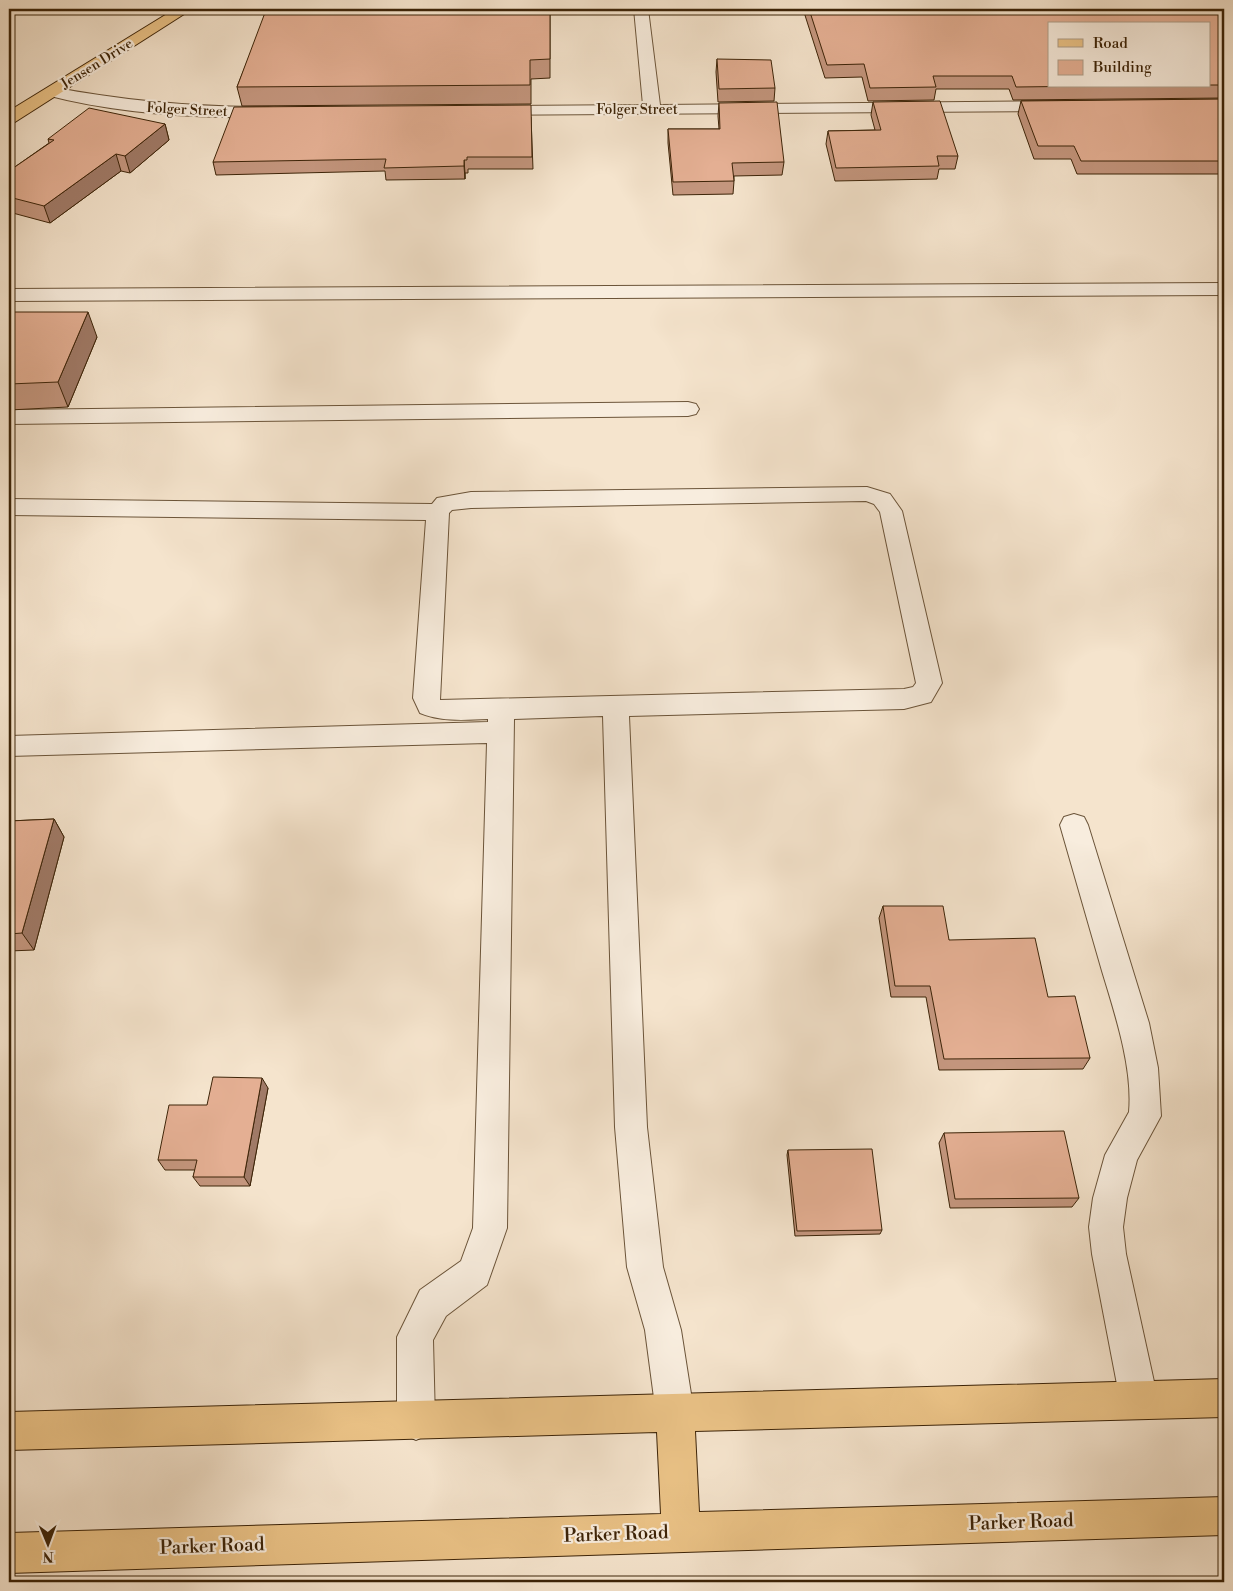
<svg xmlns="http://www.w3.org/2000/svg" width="1233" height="1591" font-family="'Libre Bodoni',serif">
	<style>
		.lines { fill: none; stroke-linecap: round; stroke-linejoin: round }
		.minor-casing { stroke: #6b5439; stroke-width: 2 }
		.major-casing { stroke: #3d2408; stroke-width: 2 }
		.minor { fill: #f8edde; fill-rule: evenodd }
		.major { fill: #eac286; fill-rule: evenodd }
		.wall { fill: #c4967e; stroke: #3d2408; fill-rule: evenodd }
		.shaded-wall { fill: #a07a67; stroke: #3d2408 }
		.building { fill: #e4af93; stroke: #3d2408 }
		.labels { text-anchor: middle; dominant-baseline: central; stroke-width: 4.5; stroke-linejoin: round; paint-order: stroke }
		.far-street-label { font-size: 14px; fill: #3d2408; stroke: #f8edde }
		.near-street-label { font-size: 19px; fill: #3d2408; stroke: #f8edde }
	</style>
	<rect width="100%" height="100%" fill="#f5e4cd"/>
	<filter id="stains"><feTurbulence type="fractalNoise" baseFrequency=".004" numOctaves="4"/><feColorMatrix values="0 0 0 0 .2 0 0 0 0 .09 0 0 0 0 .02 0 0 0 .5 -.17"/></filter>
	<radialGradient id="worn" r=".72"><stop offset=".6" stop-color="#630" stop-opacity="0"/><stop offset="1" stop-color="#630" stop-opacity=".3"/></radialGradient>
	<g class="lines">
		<!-- minor casing -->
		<g class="minor-casing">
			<g id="minor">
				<polygon points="634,9 648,9 660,105 1058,101 1064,102 1066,106 1064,110 1058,111 487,115 485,111 487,107 493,106 643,105"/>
				<path d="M52 87C124 101 195 107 268 107L274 108 276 112 274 116C258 119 240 117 224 117 165 116 104 110 46 95L44 92 46 89Z"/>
				<polygon points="1224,283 1224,295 9,301 9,289"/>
				<polygon points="688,402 696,404 699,409 696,414 688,416 9,424 9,410"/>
				<path d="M867 487 890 494 902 511 942 683 931 702 904 709 629 716 647 1127 663 1267 681 1330 694 1413 688 1426 675 1432 662 1426 656 1413 645 1330 627 1267 615 1127 603 716 514 719 507 1228 487 1285 446 1316 433 1340 435 1421 429 1434 416 1440 403 1434 397 1421V1337L420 1290 461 1261 473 1228 487 743 9 756V736L488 722V719C464 720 442 722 420 713L413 698 426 520 9 515V499L432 504 437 498 471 492ZM866 501 874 504 880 512 916 683 913 687 904 689 440 700 449 513 452 510 471 508Z"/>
				<path d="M1074 814 1084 817 1088 825 1149 1023 1158 1068 1161 1116 1137 1160 1127 1198 1123 1227 1126 1254 1158 1400 1152 1413 1139 1419 1126 1413 1120 1400 1092 1254 1089 1227 1093 1198 1105 1155 1129 1112C1133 1068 1115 1014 1102 971 1088 922 1074 874 1060 825L1064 817Z"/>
			</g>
		</g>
		<!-- major casing -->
		<g class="major-casing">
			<g id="major">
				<polygon points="175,9 192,9 15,122 9,123 9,111"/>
				<polygon points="1224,1379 1224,1417 695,1431 699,1512 1224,1497 1224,1535 9,1573 9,1533 661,1514 657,1432 9,1450 9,1412"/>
			</g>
		</g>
		<!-- minor -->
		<use href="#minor" class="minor"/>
		<!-- major -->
		<use href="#major" class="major"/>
	</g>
	<!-- wall -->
	<g class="wall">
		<polygon points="268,9 617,9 617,10 550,11 550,78 531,79 531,104 242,106 237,87"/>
		<path d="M803 9H1224V98L1013 100 1009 89H936L934 100 868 101 862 77 825 78ZM1209 24V86H1049Z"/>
		<polygon points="717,59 775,88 774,101 718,102 716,72"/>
		<polygon points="1224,99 1224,174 1077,174 1071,159 1034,159 1018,114 1021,101"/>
		<polygon points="873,102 958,156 955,169 939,169 937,179 835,181 826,144 828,131 875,130 871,115"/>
		<polygon points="719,103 784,162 782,175 734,176 734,181 733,194 673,195 668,143 668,129 719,129 718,116"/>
		<polygon points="531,117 533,169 468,169 468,173 465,173 465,179 386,180 385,171 216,175 213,162"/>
		<polygon points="165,124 169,140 130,173 121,171 50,223 9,212 9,171 49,143 48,139"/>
		<polygon points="9,312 97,337 68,407 9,410"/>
		<polygon points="54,819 64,837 34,950 9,951 9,821"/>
		<polygon points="883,906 949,940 1048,997 1090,1058 1083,1069 939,1070 926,997 891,997 879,918"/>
		<polygon points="268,1088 250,1186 200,1186 193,1177 195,1170 165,1170 158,1160 207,1105"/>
		<polygon points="944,1133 1079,1198 1072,1207 950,1208 939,1143"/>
		<polygon points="788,1150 882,1230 880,1234 795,1236 787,1155"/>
	</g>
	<!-- shaded-wall -->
	<g class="shaded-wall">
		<polygon points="165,124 169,140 130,173 125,156"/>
		<polygon points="116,154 121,171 50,223 44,206"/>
		<polygon points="464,160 465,173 465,179 464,166"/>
		<polygon points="88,312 97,337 68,407 58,382"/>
		<polygon points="54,819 64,837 34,950 22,933"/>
		<polygon points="262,1078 268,1088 250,1186 244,1177"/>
	</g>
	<!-- building -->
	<g class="building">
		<polygon points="268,9 550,9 550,59 530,60 530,85 237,87 266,10"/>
		<polygon points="809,9 1224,9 1224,85 1209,85 1209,24 1049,24 1049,86 1099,86 1016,87 1012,76 933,76 936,87 870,88 864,64 827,65"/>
		<polygon points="717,59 771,60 775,88 719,89"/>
		<polygon points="1224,99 1224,161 1081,161 1074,146 1038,146 1021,101"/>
		<polygon points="940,101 958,156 937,156 939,166 836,168 828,131 881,130 873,102"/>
		<polygon points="777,102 784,162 732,163 734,181 673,182 668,129 720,129 719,103"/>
		<polygon points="531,105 532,157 467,157 467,160 464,160 464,166 384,168 386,159 213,162 234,107"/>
		<polygon points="89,108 165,124 125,156 116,154 44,206 9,197 9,171 54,140 48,139"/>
		<polygon points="9,312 88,312 58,382 9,384"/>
		<polygon points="54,819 22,933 9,934 9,821"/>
		<polygon points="883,906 943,906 949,940 1035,938 1048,997 1075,996 1090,1058 944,1059 930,986 895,986"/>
		<polygon points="213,1077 262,1078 244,1177 193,1177 197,1160 158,1160 169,1105 207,1105"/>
		<polygon points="1064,1131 1079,1198 955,1199 944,1133"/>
		<polygon points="872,1149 882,1230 797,1231 788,1150"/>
	</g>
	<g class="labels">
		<!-- far-street labels -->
		<g class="far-street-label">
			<text transform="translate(97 64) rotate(-32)">Jensen Drive</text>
			<text transform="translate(187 110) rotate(3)">Folger Street</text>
			<text x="637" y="110">Folger Street</text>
		</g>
		<!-- near-street labels -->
		<g class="near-street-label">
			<text transform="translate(1021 1522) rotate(-2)">Parker Road</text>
			<text transform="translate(616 1534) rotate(-2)">Parker Road</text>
			<text transform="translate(212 1546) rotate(-2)">Parker Road</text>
		</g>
	</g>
	<!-- margin -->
	<rect width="1233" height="1591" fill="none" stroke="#f5e4cd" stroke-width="30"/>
	<rect x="10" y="10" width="1213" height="1571" fill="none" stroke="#3d2408" stroke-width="2.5"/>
	<rect x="15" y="15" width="1203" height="1561" fill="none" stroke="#3d2408"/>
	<!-- legend -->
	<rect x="1048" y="22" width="162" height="65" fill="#f8edde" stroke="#ad9d88"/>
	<rect x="1058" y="39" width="25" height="8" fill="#eac286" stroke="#ad9d88"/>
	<text x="1093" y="48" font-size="15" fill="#3d2408">Road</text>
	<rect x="1058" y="60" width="25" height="15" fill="#e4af93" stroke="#ad9d88"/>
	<text x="1093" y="72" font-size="15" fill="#3d2408">Building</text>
	<!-- north arrow -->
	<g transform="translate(48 1544) rotate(179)" stroke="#f8edde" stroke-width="4" paint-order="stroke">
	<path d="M0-4L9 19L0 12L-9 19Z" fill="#3d2408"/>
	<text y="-8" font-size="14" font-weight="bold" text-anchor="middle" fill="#3d2408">N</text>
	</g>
	<rect width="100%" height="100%" filter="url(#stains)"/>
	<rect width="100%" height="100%" fill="url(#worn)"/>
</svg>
